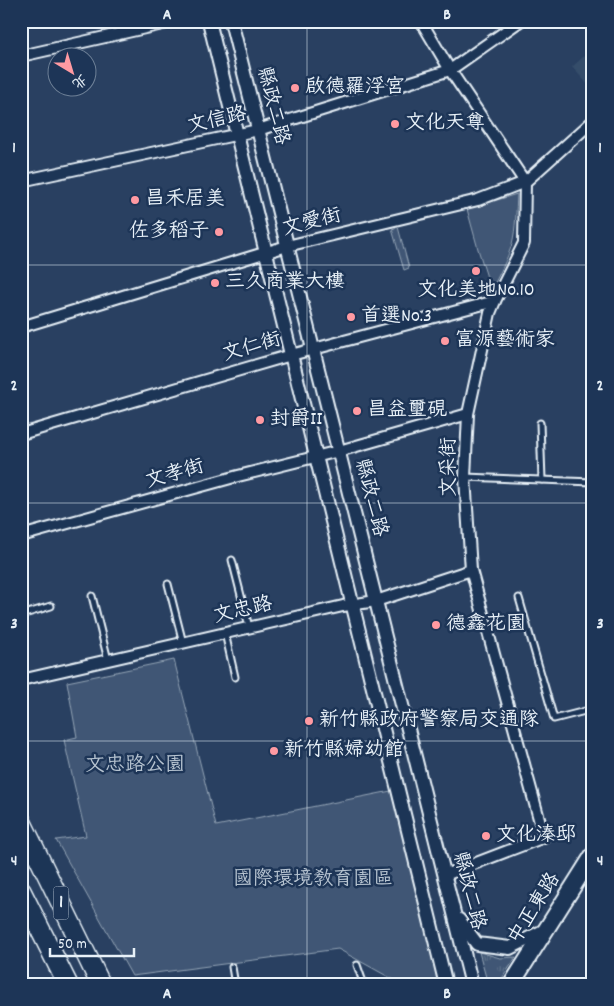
<svg xmlns="http://www.w3.org/2000/svg" width="614" height="1006" font-family="Dekko,'LXGW WenKai TC',sans-serif">
	<style>
		.built { fill: #364d6b }
		.grass { fill: url(#grass-tufts); stroke: #94a4b6 }
		.green { fill: #415774; stroke: #94a4b6 }
		.lines { fill: none; stroke-linecap: round; stroke-linejoin: round }
		.service-casing { stroke: #e8f1f8; stroke-width: 9 }
		.minor-casing { stroke: #e8f1f8; stroke-width: 14 }
		.tertiary-casing { stroke: #e8f1f8; stroke-width: 16 }
		.secondary-casing { stroke: #e8f1f8; stroke-width: 19 }
		.motorway-casing { stroke: #e8f1f8; stroke-width: 22 }
		.service { stroke: #1d3557; stroke-width: 5 }
		.minor { stroke: #1d3557; stroke-width: 10 }
		.tertiary { stroke: #1d3557; stroke-width: 12 }
		.secondary { stroke: #1d3557; stroke-width: 15 }
		.motorway { stroke: #1d3557; stroke-width: 19 }
		.grid { fill: none; stroke: #e8f1f8; stroke-width: 1; stroke-opacity: 0.55 }
		.poi-dot { fill: #ff9aa2; stroke: #1d3557; stroke-width: 2 }
		.labels { text-anchor: middle; dominant-baseline: central; stroke-width: 5; stroke-linejoin: round; paint-order: stroke }
		.shield { fill: #1d3557; stroke: #abb9c8; stroke-width: 1 }
		.shield-label { font-size: 19px; font-weight: bold; fill: #e8f1f8 }
		.poi-label { font-size: 20px; fill: #e8f1f8; stroke: #1d3557; text-anchor: start }
		.street-label { font-size: 20px; fill: #e8f1f8; stroke: #1d3557 }
		.park-label { font-size: 20px; fill: #b6c3d0; stroke: #1d3557 }
		.neatline { fill: none; stroke: #e8f1f8; stroke-width: 2 }
		.grid-label { font-size: 16px; text-anchor: middle; font-weight: bold; fill: #e8f1f8 }
	</style>
	<defs>
		<pattern id="grass-tufts" width="24" height="20" patternUnits="userSpaceOnUse" patternTransform="scale(1.25)"><rect width="24" height="20" fill="#415774"/><path d="M3 7l-1-3M5 7V3M7 7l1-3M15 17l-1-3M17 17v-4M19 17l1-3" fill="none" stroke="#5c7089"/></pattern>
	</defs>
	<rect width="100%" height="100%" fill="#294061"/>
	<filter id="ink" filterUnits="userSpaceOnUse"><feTurbulence type="fractalNoise" baseFrequency=".02" numOctaves="2"/><feDisplacementMap in="SourceGraphic" scale="10" xChannelSelector="R" yChannelSelector="G"/><feConvolveMatrix kernelMatrix="1 2 1 2 8 2 1 2 1" color-interpolation-filters="sRGB"/></filter>
	<g filter="url(#ink)">
		<!-- built -->
		<polygon class="built" points="592,49 593,50 593,90 572,67"/>
		<!-- grass -->
		<polygon class="grass" points="479,952 500,958 516,957 499,983 487,981"/>
		<!-- green -->
		<g class="green">
			<path d="M517 194C516 210 516 228 512 244 507 260 499 275 491 290L478 249 467 209Z"/>
			<polygon points="398,227 409,268 404,270 392,229"/>
			<polygon points="174,660 216,826 391,791 427,929 439,985 396,985 396,981 338,949 132,976 56,840 86,836 64,740 77,737 67,682"/>
		</g>
		<g class="lines">
			<!-- service casing -->
			<g class="service-casing">
				<g id="service">
					<polyline points="540,423 542,480"/>
					<polyline points="465,477 593,482"/>
					<polyline points="232,560 249,627"/>
					<polyline points="168,584 183,643"/>
					<polyline points="92,596 108,660"/>
					<polyline points="519,598 554,719 593,709"/>
					<polyline points="21,615 51,606"/>
					<polyline points="225,633 235,677"/>
					<polyline points="357,965 364,985"/>
					<polyline points="232,967 235,985"/>
				</g>
			</g>
			<!-- minor casing -->
			<g class="minor-casing">
				<g id="minor">
					<polyline points="421,21 450,70 525,182 524,243 495,301 490,313 468,414 465,477 471,570 544,837 445,875"/>
					<polyline points="21,56 176,21"/>
					<polyline points="21,181 258,130 450,70 520,21"/>
					<polyline points="21,327 287,246 478,200 525,182 593,121"/>
					<polyline points="21,434 291,355 495,301"/>
					<polyline points="21,536 238,476 339,451 468,414"/>
					<polyline points="21,680 343,606 376,601 471,570"/>
				</g>
			</g>
			<!-- tertiary casing -->
			<g class="tertiary-casing">
				<g id="tertiary">
					<polyline points="209,21 446,985"/>
					<polyline points="231,21 472,985"/>
					<polyline points="459,920 477,944 510,948 545,930"/>
				</g>
			</g>
			<!-- secondary casing -->
			<g class="secondary-casing">
				<polyline id="secondary" points="511,985 593,855"/>
			</g>
			<!-- motorway casing -->
			<g class="motorway-casing">
				<g id="motorway">
					<polyline points="21,821 101,985"/>
					<polyline points="21,891 68,985"/>
				</g>
			</g>
			<!-- service -->
			<use href="#service" class="service"/>
			<!-- minor -->
			<use href="#minor" class="minor"/>
			<!-- tertiary -->
			<use href="#tertiary" class="tertiary"/>
			<!-- secondary -->
			<use href="#secondary" class="secondary"/>
			<!-- motorway -->
			<use href="#motorway" class="motorway"/>
		</g>
	</g>
	<!-- grid -->
	<path class="grid" d="M307 21V985M21 265H593M21 503H593M21 741H593"/>
	<!-- markers -->
	<g class="poi-dot">
		<circle cx="295" cy="88" r="5"/>
		<circle cx="395" cy="124" r="5"/>
		<circle cx="135" cy="200" r="5"/>
		<circle cx="219" cy="232" r="5"/>
		<circle cx="476" cy="271" r="5"/>
		<circle cx="215" cy="283" r="5"/>
		<circle cx="351" cy="317" r="5"/>
		<circle cx="445" cy="341" r="5"/>
		<circle cx="357" cy="411" r="5"/>
		<circle cx="260" cy="420" r="5"/>
		<circle cx="436" cy="625" r="5"/>
		<circle cx="309" cy="721" r="5"/>
		<circle cx="274" cy="751" r="5"/>
		<circle cx="486" cy="836" r="5"/>
	</g>
	<g class="labels">
		<!-- shield labels -->
		<rect class="shield" x="53.5" y="886.5" width="15" height="33" rx="4"/>
		<g class="shield-label">
			<text x="61" y="903">1</text>
		</g>
		<!-- poi labels -->
		<g class="poi-label">
			<text x="305" y="88">啟德羅浮宮</text>
			<text x="405" y="124">文化天尊</text>
			<text x="145" y="200">昌禾居美</text>
			<text x="209" y="232" text-anchor="end">佐多稻子</text>
			<text x="225" y="283">三久商業大樓</text>
			<text x="476" y="291" text-anchor="middle">文化美地No.10</text>
			<text x="361" y="317">首選No.3</text>
			<text x="455" y="341">富源藝術家</text>
			<text x="367" y="411">昌益璽硯</text>
			<text x="270" y="420">封爵II</text>
			<text x="446" y="625">德鑫花園</text>
			<text x="319" y="721">新竹縣政府警察局交通隊</text>
			<text x="284" y="751">新竹縣婦幼館</text>
			<text x="496" y="836">文化溱邸</text>
		</g>
		<!-- street labels -->
		<g class="street-label">
			<text transform="translate(272 106) rotate(76)">縣政二路</text>
			<text transform="translate(217 121) rotate(-13)">文信路</text>
			<text transform="translate(312 223) rotate(-14)">文愛街</text>
			<text transform="translate(252 348) rotate(-16)">文仁街</text>
			<text transform="translate(450 467) rotate(-90)">文采街</text>
			<text transform="translate(175 475) rotate(-16)">文孝街</text>
			<text transform="translate(370 498) rotate(76)">縣政二路</text>
			<text transform="translate(243 611) rotate(-13)">文忠路</text>
			<text transform="translate(468 891) rotate(76)">縣政二路</text>
			<text transform="translate(535 909) rotate(-58)">中正東路</text>
		</g>
		<!-- park labels -->
		<g class="park-label">
			<text x="135" y="766">文忠路公園</text>
			<text x="313" y="880">國際環境教育園區</text>
		</g>
	</g>
	<!-- margin -->
	<rect width="614" height="1006" fill="none" stroke="#1d3557" stroke-width="55"/>
	<!-- north arrow -->
	<g transform="translate(72 72) rotate(142)"><circle r="24" fill="#1d3557" stroke="#6e8097"/>
	<path d="M0-4L9 19L0 12L-9 19Z" fill="#ff9aa2"/>
	<text y="-8" font-size="14" font-weight="bold" text-anchor="middle" fill="#e8f1f8">北</text>
	</g>
	<!-- scale -->
	<path d="M50 948v8h84v-8" fill="none" stroke="#e8f1f8" stroke-width="2.5"/>
	<text x="58" y="948" font-size="15" fill="#e8f1f8" stroke="#1d3557" stroke-width="4" paint-order="stroke">50 m</text>
	<rect x="28" y="28" width="558" height="950" class="neatline"/>
	<g class="grid-label">
		<text x="167" y="19">A</text>
		<text x="447" y="19">B</text>
		<text x="14" y="152">1</text>
		<text x="600" y="152">1</text>
		<text x="14" y="390">2</text>
		<text x="600" y="390">2</text>
		<text x="14" y="628">3</text>
		<text x="600" y="628">3</text>
		<text x="14" y="865">4</text>
		<text x="600" y="865">4</text>
		<text x="167" y="998">A</text>
		<text x="447" y="998">B</text>
	</g>
</svg>
